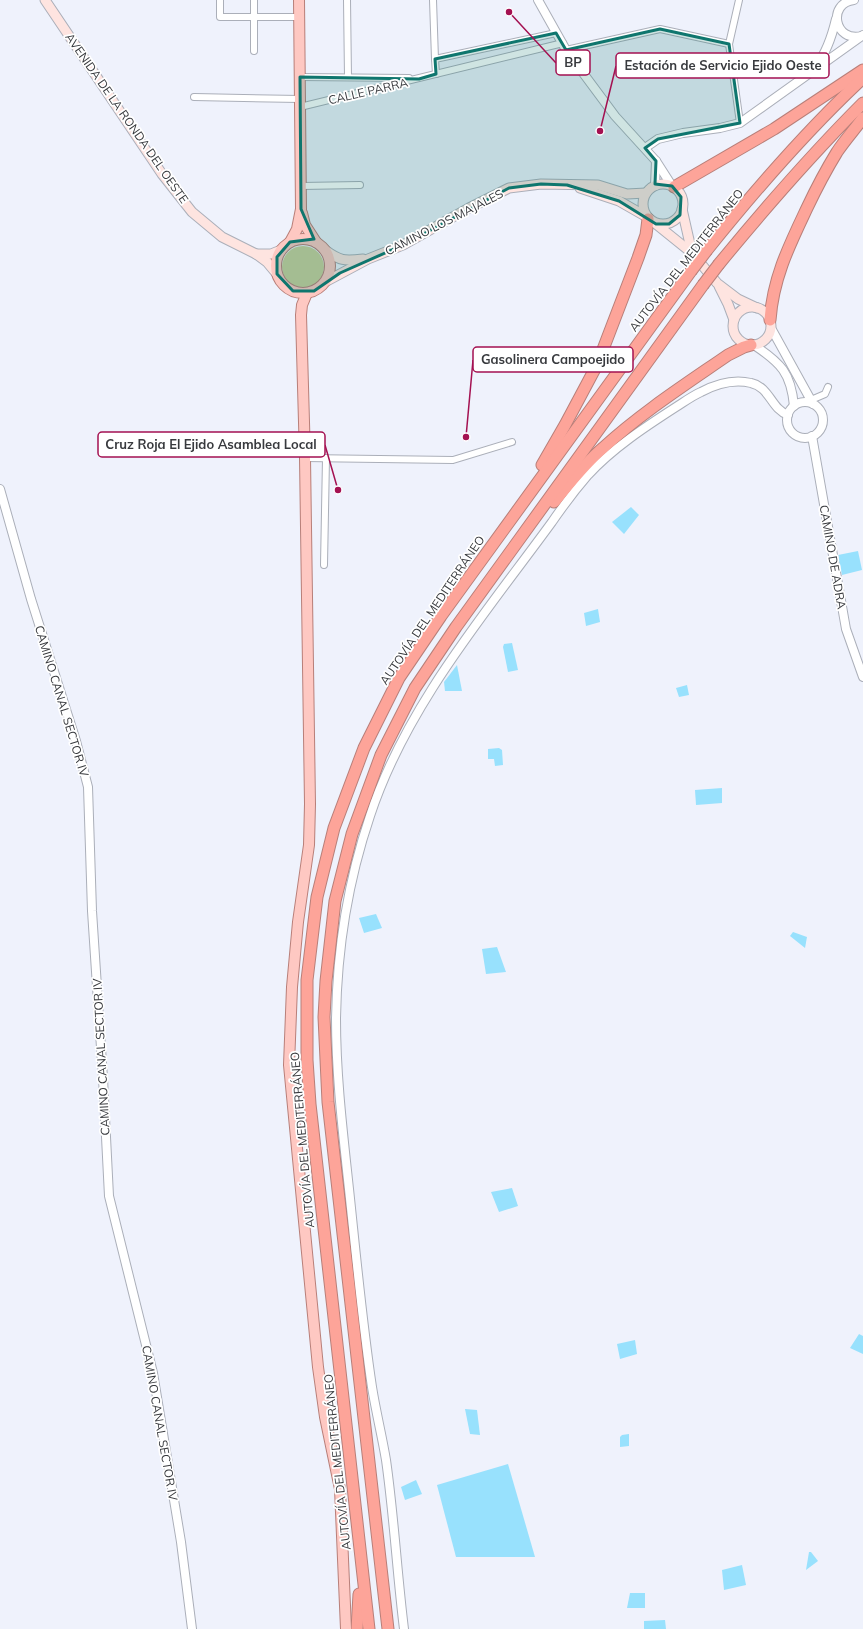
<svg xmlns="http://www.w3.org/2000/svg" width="863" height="1629" font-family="Mulish,sans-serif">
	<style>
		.green { fill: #cacf9b }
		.water { fill: #98e1fd }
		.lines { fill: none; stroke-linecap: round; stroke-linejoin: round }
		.minor-casing { stroke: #abafb9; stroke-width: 8 }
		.tertiary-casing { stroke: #abafb9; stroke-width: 10 }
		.secondary-casing { stroke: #abafb9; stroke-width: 11 }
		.primary-casing { stroke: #b87f79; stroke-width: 12 }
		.motorway-casing { stroke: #b87f79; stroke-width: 13 }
		.minor { stroke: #fff; stroke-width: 6 }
		.tertiary { stroke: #fff; stroke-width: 8 }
		.secondary { stroke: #fee4e0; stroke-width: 9 }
		.primary { stroke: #fec8c2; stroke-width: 10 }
		.motorway { stroke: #fda499; stroke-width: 11 }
		.motorway-bridge-casing { stroke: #b87f79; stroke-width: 13; stroke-linecap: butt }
		.motorway-bridge { stroke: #fda499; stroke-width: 11 }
		.marked { fill: #0f766e; fill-opacity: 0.2; stroke: #0f766e; stroke-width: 3; stroke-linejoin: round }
		.labels { text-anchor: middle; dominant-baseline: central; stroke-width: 3.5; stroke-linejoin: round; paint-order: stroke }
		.street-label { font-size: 12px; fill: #383a3e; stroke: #fff }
		.leader { fill: none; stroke: #a41151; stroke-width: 1.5 }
		.callout-dot { fill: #a41151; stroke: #fff; stroke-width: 1.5 }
		.callout { fill: #fff; stroke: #a41151; stroke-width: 1.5 }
		.callout-label { font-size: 13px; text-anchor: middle; font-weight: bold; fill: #383a3e }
	</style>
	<rect width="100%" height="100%" fill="#eff2fc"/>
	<!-- green -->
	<circle class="green" cx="303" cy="267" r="21"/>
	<!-- water -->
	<g class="water">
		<polygon points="631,507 639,515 624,534 612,522"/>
		<polygon points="858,551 862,570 842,575 838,555"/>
		<polygon points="598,609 600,622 586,626 584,613"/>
		<polygon points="512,643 518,670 508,672 503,647 504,644"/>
		<polygon points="457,665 462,691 445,691 444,682"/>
		<polygon points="687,685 689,695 679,697 676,688"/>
		<polygon points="499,748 502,750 503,765 495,766 494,759 488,759 488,749"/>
		<polygon points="722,788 722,803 696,805 695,790"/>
		<polygon points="376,914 382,928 364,933 359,918"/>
		<polygon points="793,932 807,937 805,948 790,936"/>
		<polygon points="497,947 506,972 486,974 482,949"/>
		<polygon points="512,1188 518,1206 499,1212 491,1192"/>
		<polygon points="859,1334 863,1336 863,1354 850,1348"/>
		<polygon points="635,1340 637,1354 620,1359 617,1344"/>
		<polygon points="465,1409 477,1410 480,1435 470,1434"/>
		<polygon points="629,1434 629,1446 620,1447 620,1437 622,1435"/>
		<polygon points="508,1464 535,1557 456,1557 437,1485"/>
		<polygon points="416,1480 422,1494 405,1500 401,1487"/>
		<polygon points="809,1552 811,1552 818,1561 806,1570"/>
		<polygon points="742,1565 746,1585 724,1590 722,1570"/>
		<polygon points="630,1593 645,1593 645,1608 627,1608"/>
		<polygon points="665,1620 666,1629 644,1629 644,1621"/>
	</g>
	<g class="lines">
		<!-- minor casing -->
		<g class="minor-casing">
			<g id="minor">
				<polyline points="220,0 220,17 300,17"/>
				<polyline points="254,0 254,51"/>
				<polyline points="347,0 348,77"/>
				<polyline points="433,0 435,59"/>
				<polyline points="739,0 729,44 740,123"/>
				<polyline points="566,50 660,29 729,44"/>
				<polyline points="436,74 435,59 556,33"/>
				<polyline points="300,77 409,78"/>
				<polyline points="194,97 300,99"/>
				<polyline points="300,107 563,43"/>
				<polyline points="301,186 360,185"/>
				<polyline points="811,400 825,394 828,387"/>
				<polyline points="305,458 453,460 512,442"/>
				<polyline points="324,565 326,458"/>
			</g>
		</g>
		<!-- tertiary casing -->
		<g class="tertiary-casing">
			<g id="tertiary">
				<polyline points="538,0 566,50 615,116 656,161 672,186"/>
				<path d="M854 0C827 3 834 43 862 36"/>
				<path d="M816 66C827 52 832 36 836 19"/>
				<polyline points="645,148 658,139 683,133 720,128 740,123 863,35"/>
				<polyline points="655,186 656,161"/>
				<polyline points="771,328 813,404"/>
				<path d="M754 345C781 363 791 373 794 406"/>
				<circle cx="805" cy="420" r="18"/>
				<polyline points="812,436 846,629 863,677"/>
				<polyline points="0,489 31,599 76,741 88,787 92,911 103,1078 109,1196 153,1373 181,1542 192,1629"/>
				<path d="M404 1629C397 1573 394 1516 386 1460 382 1436 376 1412 372 1387 362 1321 356 1255 349 1189 343 1133 336 1076 336 1019 337 951 348 881 370 816 406 706 485 614 552 522 563 506 575 490 588 475 613 448 645 427 676 407 684 402 692 396 701 392 716 384 734 379 751 383 770 387 771 409 788 415"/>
			</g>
		</g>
		<!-- secondary casing -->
		<g class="secondary-casing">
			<g id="secondary">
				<polyline points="45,0 162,174 192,212 222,237 256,254 267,262 277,274"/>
				<circle cx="663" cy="204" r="20"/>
				<polyline points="580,188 619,201 647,217"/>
				<polyline points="682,209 692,253"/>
				<polyline points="656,224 692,253 717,283 738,299 757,308"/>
				<path d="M325 250C340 261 344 261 363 259"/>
				<polyline points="256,254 271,254 281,250"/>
				<polyline points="325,282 368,259 403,245 469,208 509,188 541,184 598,185 627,194 646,193"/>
				<polyline points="719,286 728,304 734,320"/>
				<circle cx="752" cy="326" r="19"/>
			</g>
		</g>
		<!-- primary casing -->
		<g class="primary-casing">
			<g id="primary">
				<polyline points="302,213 305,225 316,242"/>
				<circle cx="303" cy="266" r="27"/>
				<polyline points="290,242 297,229 301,209 299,0"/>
				<polyline points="307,293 302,305 301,315 305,458 310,804 309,845 298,922 292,987 289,1065 318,1367 325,1417 340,1489 346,1629"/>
			</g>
		</g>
		<!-- motorway casing -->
		<g class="motorway-casing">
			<g id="motorway">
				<polyline points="674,187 774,129 863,70"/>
				<path d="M707 250C756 189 806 131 863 78"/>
				<path d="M719 264C765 208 812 154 863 103"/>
				<path d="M770 320C773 278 789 246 807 208 816 189 826 170 837 152 845 140 855 129 863 118"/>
				<polyline points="542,465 565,425 597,365 638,258 646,235 648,219"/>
				<path d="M554 502C569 484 584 464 603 448 641 413 686 384 728 355L744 347 751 345"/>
				<polyline points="357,1629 359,1594"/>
				<polyline points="369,1629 310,1104 307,1060 307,980 317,897 334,828 364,748 399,678 441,616 691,271"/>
				<polyline points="388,1629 328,1102 324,1017 326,981 335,901 352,834 381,755 415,688 456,627 703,285"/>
			</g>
		</g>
		<!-- minor -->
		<use href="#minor" class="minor"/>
		<!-- tertiary -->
		<use href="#tertiary" class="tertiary"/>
		<!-- secondary -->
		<use href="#secondary" class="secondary"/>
		<!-- primary -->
		<use href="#primary" class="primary"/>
		<!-- motorway -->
		<use href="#motorway" class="motorway"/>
		<!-- motorway-bridge casing -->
		<g class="motorway-bridge-casing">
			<g id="motorway-bridge">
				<polyline points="691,271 707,250"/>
				<polyline points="703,285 719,264"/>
			</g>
		</g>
		<!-- motorway-bridge -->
		<use href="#motorway-bridge" class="motorway-bridge"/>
	</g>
	<!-- marked area -->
	<path class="marked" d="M660 29 729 44 740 123 658 139 645 148 656 161 655 184 672 186 681 197 680 215 669 224H656L619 201 567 185 541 184 509 188 403 245 340 273 314 291H293L277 274V257L290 242 314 239 301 209 300 77 419 79 436 74 435 59 556 33 566 50Z"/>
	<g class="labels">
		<!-- street labels -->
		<g class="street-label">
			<text transform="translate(368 91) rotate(-13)">CALLE PARRA</text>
			<text transform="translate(127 118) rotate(55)">AVENIDA DE LA RONDA DEL OESTE</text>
			<text transform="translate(444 222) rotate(-27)">CAMINO LOS MAJALES</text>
			<text transform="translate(686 260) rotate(-52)">AUTOVÍA DEL MEDITERRÁNEO</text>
			<text transform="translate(833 557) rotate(80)">CAMINO DE ADRA</text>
			<text transform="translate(432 610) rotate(-56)">AUTOVÍA DEL MEDITERRÁNEO</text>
			<text transform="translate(62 701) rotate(73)">CAMINO CANAL SECTOR IV</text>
			<text transform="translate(101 1057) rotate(-93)">CAMINO CANAL SECTOR IV</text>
			<text transform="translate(302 1140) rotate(-95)">AUTOVÍA DEL MEDITERRÁNEO</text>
			<text transform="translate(160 1423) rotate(80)">CAMINO CANAL SECTOR IV</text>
			<text transform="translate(337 1462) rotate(-96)">AUTOVÍA DEL MEDITERRÁNEO</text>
		</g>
	</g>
	<!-- callouts -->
	<path class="leader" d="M509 12L556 63M600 131L616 66M466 437L473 360M338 490L325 445"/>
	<g class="callout-dot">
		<circle cx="509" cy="12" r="4"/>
		<circle cx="600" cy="131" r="4"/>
		<circle cx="466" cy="437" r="4"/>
		<circle cx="338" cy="490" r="4"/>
	</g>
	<g class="callout">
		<rect x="556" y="50" width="34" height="25" rx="4"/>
		<rect x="616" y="53" width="213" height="25" rx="4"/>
		<rect x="473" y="347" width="160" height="25" rx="4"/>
		<rect x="98" y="432" width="227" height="25" rx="4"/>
	</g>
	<g class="callout-label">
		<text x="573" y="67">BP</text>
		<text x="723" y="70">Estación de Servicio Ejido Oeste</text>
		<text x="553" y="364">Gasolinera Campoejido</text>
		<text x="211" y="449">Cruz Roja El Ejido Asamblea Local</text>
	</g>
</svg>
